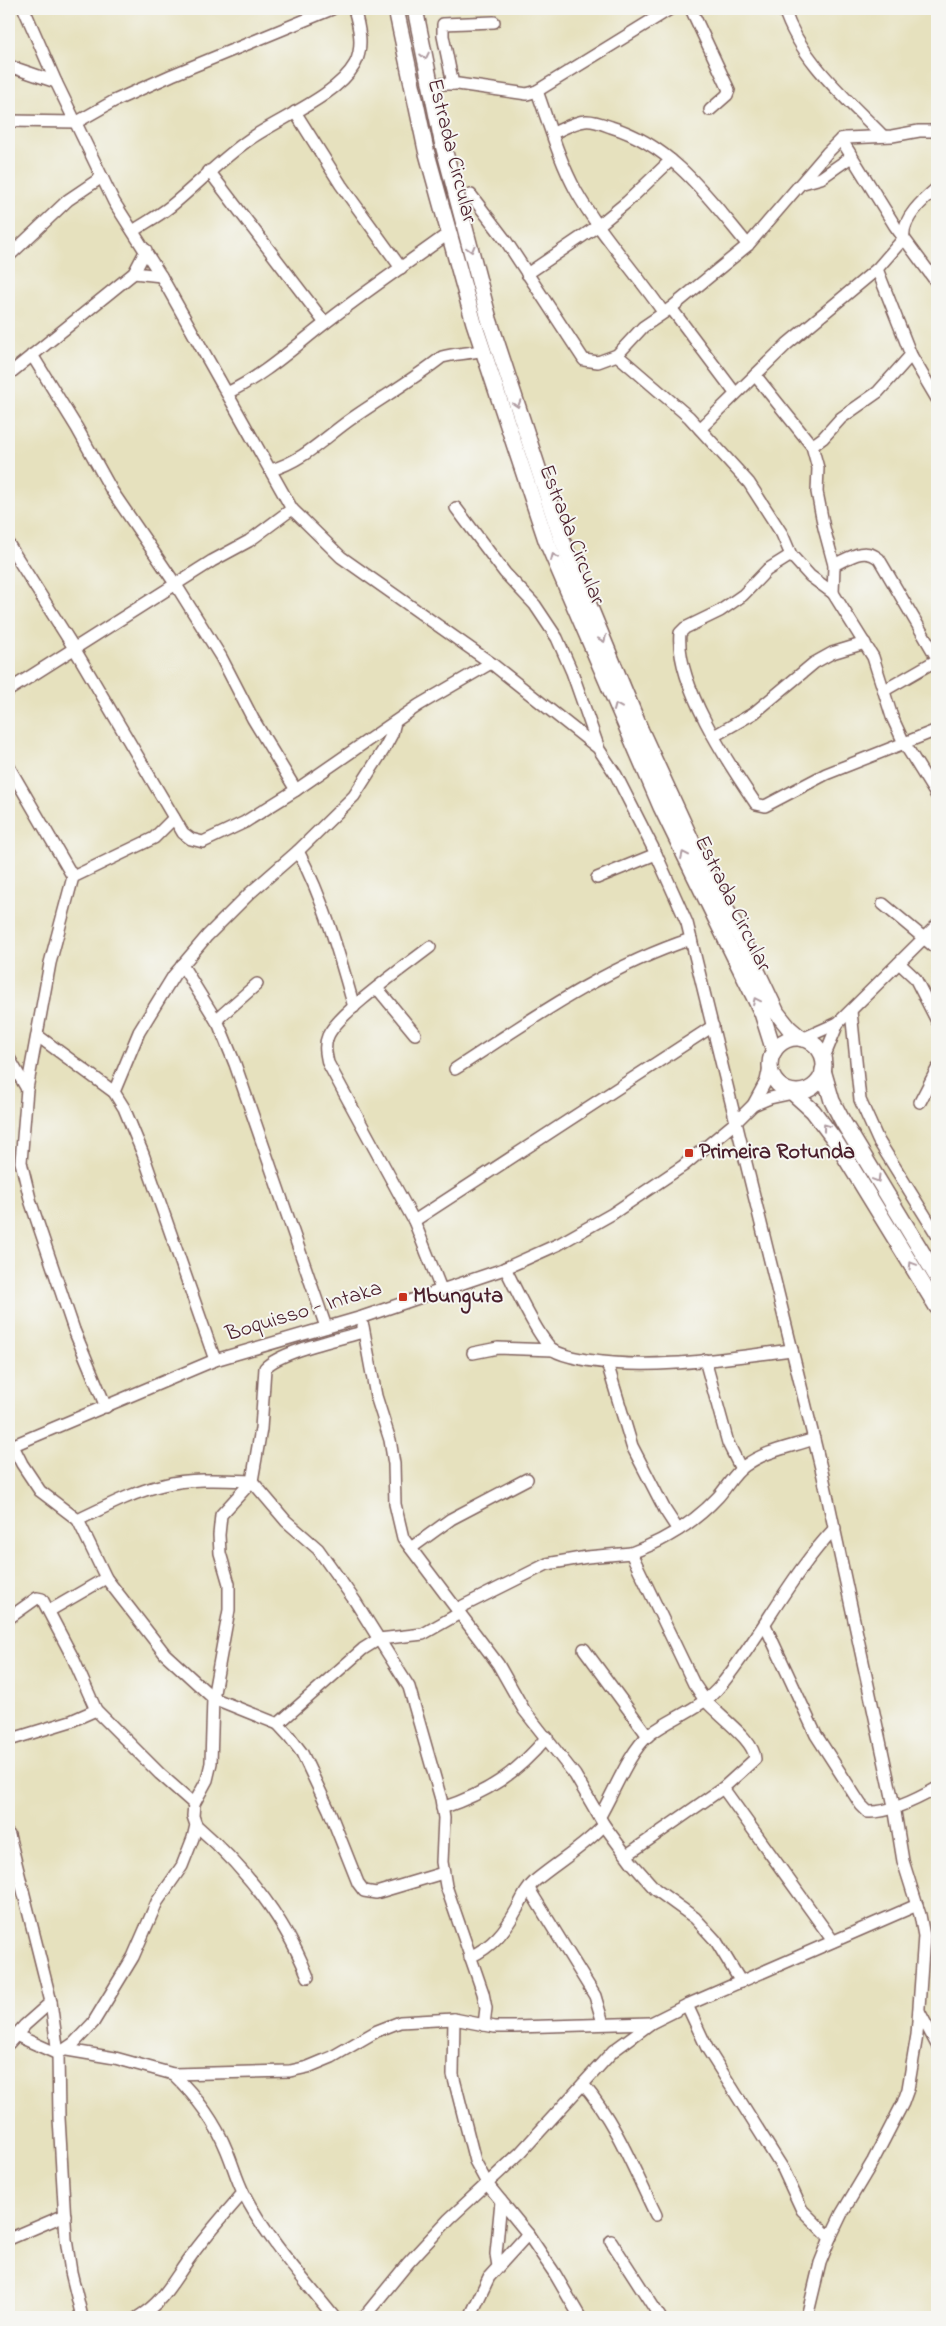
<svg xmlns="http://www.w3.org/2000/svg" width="946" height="2326" font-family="'Indie Flower',sans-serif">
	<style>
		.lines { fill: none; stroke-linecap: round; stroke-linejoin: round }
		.minor-casing { stroke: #81635e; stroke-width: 14 }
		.major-casing { stroke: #81635e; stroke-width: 18 }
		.minor { stroke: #fff; stroke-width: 11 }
		.major { stroke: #fff; stroke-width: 15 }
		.oneway { stroke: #ae9aa0 }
		.poi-dot { fill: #c8321e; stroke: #f6f6f2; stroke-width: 2 }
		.labels { text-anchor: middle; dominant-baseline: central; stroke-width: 4; stroke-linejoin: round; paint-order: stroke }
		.street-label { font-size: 22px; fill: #4a1f2b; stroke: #f6f6f2 }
		.poi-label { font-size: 22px; font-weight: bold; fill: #4a1f2b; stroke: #f6f6f2; text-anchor: start }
	</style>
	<rect width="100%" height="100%" fill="#f6f6f2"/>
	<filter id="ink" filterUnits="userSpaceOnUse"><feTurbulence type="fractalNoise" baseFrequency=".02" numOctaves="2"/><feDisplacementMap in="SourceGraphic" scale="10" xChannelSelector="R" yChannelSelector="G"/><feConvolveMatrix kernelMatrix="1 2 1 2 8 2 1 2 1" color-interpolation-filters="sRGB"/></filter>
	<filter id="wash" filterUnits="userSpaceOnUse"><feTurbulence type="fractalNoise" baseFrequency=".0096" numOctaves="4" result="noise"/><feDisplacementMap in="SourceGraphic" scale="20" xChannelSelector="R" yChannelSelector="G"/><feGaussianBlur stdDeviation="1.12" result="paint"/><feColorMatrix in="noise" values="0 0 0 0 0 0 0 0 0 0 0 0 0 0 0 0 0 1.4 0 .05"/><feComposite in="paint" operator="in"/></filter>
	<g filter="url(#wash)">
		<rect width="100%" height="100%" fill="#e6e1be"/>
	</g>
	<g filter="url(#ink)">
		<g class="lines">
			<!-- minor casing -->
			<g class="minor-casing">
				<g id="minor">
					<polyline points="24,9 56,82 114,202 161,276 292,509 341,557 491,663 598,748 616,775 656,854 687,923 823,1476 894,1806 903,1861 920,1915 924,1936 917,2035 908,2089 903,2103 873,2161 842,2213 830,2238 820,2263 807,2317"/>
					<polyline points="691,9 729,90 727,95 710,110"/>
					<path d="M784 9C800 60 846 98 883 136"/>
					<polyline points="9,66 56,82"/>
					<polyline points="431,84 458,84 527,94 537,91 670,9"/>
					<polyline points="453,84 443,36 443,24 494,22"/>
					<path d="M537 91C549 124 559 160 576 191 600 234 635 271 663 312"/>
					<polyline points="295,112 341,185 401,268"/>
					<polyline points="9,121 77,122 114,101 172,75 332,9"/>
					<path d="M553 133C563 129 574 122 585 121 593 120 603 124 611 127 672 145 709 198 748 245"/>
					<polyline points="841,139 895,226 937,283"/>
					<polyline points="209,171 325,323"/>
					<polyline points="803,183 821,178 851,157"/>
					<polyline points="471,195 506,241 584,360 598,362 617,355 643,327 671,308 748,245 827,153 841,139 846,138 892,136 919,131 937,131"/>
					<path d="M133 231C145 223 160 215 171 206 198 184 221 159 250 139 280 118 337 96 355 64 364 47 359 26 354 9"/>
					<polyline points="9,256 68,200 102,177"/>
					<polyline points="877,269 911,355 937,399"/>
					<polyline points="134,273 161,276"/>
					<polyline points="527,274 599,225 627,202 671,160"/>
					<polyline points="671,308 735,393"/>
					<polyline points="32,355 77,428 112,491 176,585 221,657 253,719 296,790"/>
					<polyline points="617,355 689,417 749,483 782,534 791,555 810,576 833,593 873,657 892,717 904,743 937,796"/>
					<polyline points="9,374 134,273 146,250"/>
					<polyline points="755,375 812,446 818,468 817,492 824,528 834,565 833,593"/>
					<path d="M227 393C263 376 293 348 324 324 364 292 407 264 449 233"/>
					<path d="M700 429 787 344 877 269 904 238C901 219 924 199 937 188"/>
					<polyline points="812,446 823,438 841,418 878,392 911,355"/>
					<path d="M271 470C304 461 326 436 354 417 383 397 414 379 442 357 456 353 469 354 483 350"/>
					<polyline points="456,508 505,573 535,605 557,638 572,672 598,746"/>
					<polyline points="9,545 74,648 183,833 191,839 203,842 245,822 296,790 419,705 491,663"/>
					<path d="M791 555 767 570 743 595 720 611 685 628 680 633C675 683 728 763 756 804L765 806 826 774 937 730"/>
					<path d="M834 565C849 558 864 546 879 559L937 658"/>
					<polyline points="9,690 212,561 249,541 292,509"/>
					<polyline points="885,690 937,660"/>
					<polyline points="714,736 754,713 814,663 832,653 865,643"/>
					<polyline points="9,767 73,877 50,963 27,1089 21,1162 31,1203 74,1330 106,1407"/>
					<path d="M298 851C324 900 339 954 354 1007"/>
					<polyline points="73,877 154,838 174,818"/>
					<polyline points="597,878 656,854"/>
					<polyline points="883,904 937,949"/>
					<path d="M430 947C407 965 338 1013 328 1036 324 1045 326 1054 328 1063L414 1221 441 1289"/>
					<polyline points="899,963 915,978 937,1021"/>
					<polyline points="182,965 219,1025 235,1064 326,1327"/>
					<polyline points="377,988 415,1034"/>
					<polyline points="851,1011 860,1100 878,1140 937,1235"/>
					<polyline points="216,1020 257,984"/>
					<polyline points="38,1036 114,1092 124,1108 143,1154 215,1360"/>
					<polyline points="802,1039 838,1023"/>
					<polyline points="9,1058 27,1089"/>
					<polyline points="823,1060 838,1023 937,925"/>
					<path d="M455 1069C532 1019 603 968 691 939"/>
					<polyline points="114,1092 139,1032 174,975 207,936 250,893 298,851 354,796 384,749 392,734 395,722"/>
					<polyline points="920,1102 937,1069"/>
					<polyline points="753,1105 770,1098 793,1093"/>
					<polyline points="414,1221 713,1026"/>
					<path d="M505 1268C515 1287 538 1338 553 1350 562 1356 576 1358 586 1360 655 1371 724 1358 792 1350"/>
					<polyline points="363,1326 376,1396 390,1440 394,1464 395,1504 403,1538 498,1664 524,1710 575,1775 604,1825 632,1863 655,1889 695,1918 716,1941 741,1982"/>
					<polyline points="473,1353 498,1348 554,1350"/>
					<polyline points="705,1360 728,1443 741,1469"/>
					<polyline points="607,1363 632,1446 665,1510 678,1530"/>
					<polyline points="13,1446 22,1464 40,1491 78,1520 106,1578 165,1654 213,1698 278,1724 289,1736 302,1753 329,1810 358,1883 364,1891 376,1893 443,1873"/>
					<polyline points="9,1447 215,1360 362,1317 501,1270 559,1244 612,1214 683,1166 736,1122 753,1105 766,1081 771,1058"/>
					<path d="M78 1520C105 1507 133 1492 163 1485 192 1478 224 1480 252 1481L286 1521 318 1549 355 1601 409 1687 441 1799 444 1818 442 1862 446 1886 483 1993 486 2008 484 2025"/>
					<polyline points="411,1548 451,1519 527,1479"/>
					<path d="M631 1553C664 1541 694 1523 718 1497 727 1487 734 1473 746 1465 765 1451 791 1447 814 1439"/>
					<path d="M457 1609 547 1564 587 1557 631 1553 694 1684C698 1689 701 1695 705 1700 717 1715 755 1740 755 1759L723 1788 627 1855"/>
					<polyline points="49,1611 106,1578"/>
					<polyline points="9,1618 37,1598 42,1599 73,1658 96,1710 160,1774 194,1804"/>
					<path d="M765 1625 816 1735 861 1805 868 1812C891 1813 918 1799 937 1788"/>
					<polyline points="584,1649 648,1736"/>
					<polyline points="278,1724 363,1649 379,1639 423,1634 460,1613"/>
					<polyline points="9,1740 71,1721 96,1710"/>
					<polyline points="723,1788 833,1941"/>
					<path d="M442 1808C487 1793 516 1774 547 1737"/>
					<path d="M600 1816C613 1794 630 1750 649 1735 672 1717 702 1709 721 1685 762 1635 790 1575 835 1528"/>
					<path d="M196 1825C244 1867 285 1918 308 1977"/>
					<polyline points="9,1835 51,2002 58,2054 59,2118 66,2239 71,2272 82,2317"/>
					<polyline points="529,1889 595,1996 603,2023"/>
					<path d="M470 1957C493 1946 505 1931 517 1909 522 1899 527 1888 536 1880 559 1861 584 1847 604 1825"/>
					<polyline points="687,2005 707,2048 783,2169 802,2210 830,2238"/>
					<polyline points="919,2011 937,2045"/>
					<polyline points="454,2019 453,2075 475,2161 488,2185 528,2234 555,2274 580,2317"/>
					<path d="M9 2032 58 2054 74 2043 93 2023 133 1957 157 1902 182 1866 193 1838 196 1825 193 1816 194 1804 207 1780 211 1763 213 1698 229 1610V1584L220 1553 219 1535 221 1515 252 1481 261 1429 265 1368C281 1351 339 1339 363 1332"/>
					<polyline points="9,2043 25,2025 51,2002"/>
					<polyline points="67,2050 115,2058 173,2074 290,2071 308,2067 332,2057 377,2031 400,2022 454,2019 495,2027 515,2027 651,2023"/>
					<path d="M173 2074C197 2097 215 2121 227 2151 233 2165 237 2181 244 2194 267 2239 303 2278 334 2317"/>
					<path d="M583 2084C616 2123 634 2170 656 2215"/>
					<polyline points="9,2239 65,2215"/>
					<polyline points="611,2241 660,2317"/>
					<polyline points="498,2266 496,2254 501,2201"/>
					<path d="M138 2317C163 2303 174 2279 191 2256 207 2234 225 2214 243 2193"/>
					<polyline points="364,2317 408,2263 449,2219 521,2152 613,2051 651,2023 687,2005 917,1905"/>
					<polyline points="470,2317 489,2277 528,2234"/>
				</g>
			</g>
			<!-- major casing -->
			<g class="major-casing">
				<g id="major">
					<polyline points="396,9 426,150 474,323 546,540 661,807 762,1013 774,1051"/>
					<polyline points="415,9 442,141 489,319 560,535 641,731 704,868 742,939 777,1013 789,1028 802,1039"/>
					<circle cx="797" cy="1065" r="27"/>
					<polyline points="823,1070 832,1101 843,1122 937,1277"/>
					<polyline points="793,1093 813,1111 834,1139 937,1307"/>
				</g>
			</g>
			<!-- minor -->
			<use href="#minor" class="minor"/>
			<!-- major -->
			<use href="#major" class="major"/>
		</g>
		<!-- one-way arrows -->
		<defs><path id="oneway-chevron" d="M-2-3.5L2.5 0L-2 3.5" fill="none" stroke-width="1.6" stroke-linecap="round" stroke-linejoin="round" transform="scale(1.25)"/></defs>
		<g class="oneway">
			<use href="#oneway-chevron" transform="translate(425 56) rotate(78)"/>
			<use href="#oneway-chevron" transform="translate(471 249) rotate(75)"/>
			<use href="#oneway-chevron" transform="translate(517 404) rotate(72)"/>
			<use href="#oneway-chevron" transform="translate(554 557) rotate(-113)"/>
			<use href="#oneway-chevron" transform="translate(603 639) rotate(68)"/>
			<use href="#oneway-chevron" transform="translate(617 707) rotate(-113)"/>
			<use href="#oneway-chevron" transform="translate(684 855) rotate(-115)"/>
			<use href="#oneway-chevron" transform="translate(756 1001) rotate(-116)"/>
			<use href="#oneway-chevron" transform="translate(826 1127) rotate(-127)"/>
			<use href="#oneway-chevron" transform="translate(877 1179) rotate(59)"/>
			<use href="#oneway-chevron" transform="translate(912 1265) rotate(-121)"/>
		</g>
	</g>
	<!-- markers -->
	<g class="poi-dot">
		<rect x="684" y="1148" width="10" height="10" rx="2.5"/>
		<rect x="398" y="1292" width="10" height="10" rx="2.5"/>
	</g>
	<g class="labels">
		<!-- street labels -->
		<g class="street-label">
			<text transform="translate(451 151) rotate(76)">Estrada Circular</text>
			<text transform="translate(571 535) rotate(69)">Estrada Circular</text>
			<text transform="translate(732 904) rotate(64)">Estrada Circular</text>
			<text transform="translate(304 1312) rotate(-17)">Boquisso - Intaka</text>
		</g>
		<!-- poi labels -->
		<g class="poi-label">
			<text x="699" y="1153">Primeira Rotunda</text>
			<text x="413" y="1297">Mbunguta</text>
		</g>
	</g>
	<!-- margin -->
	<rect width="946" height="2326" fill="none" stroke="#f6f6f2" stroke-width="30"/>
</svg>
